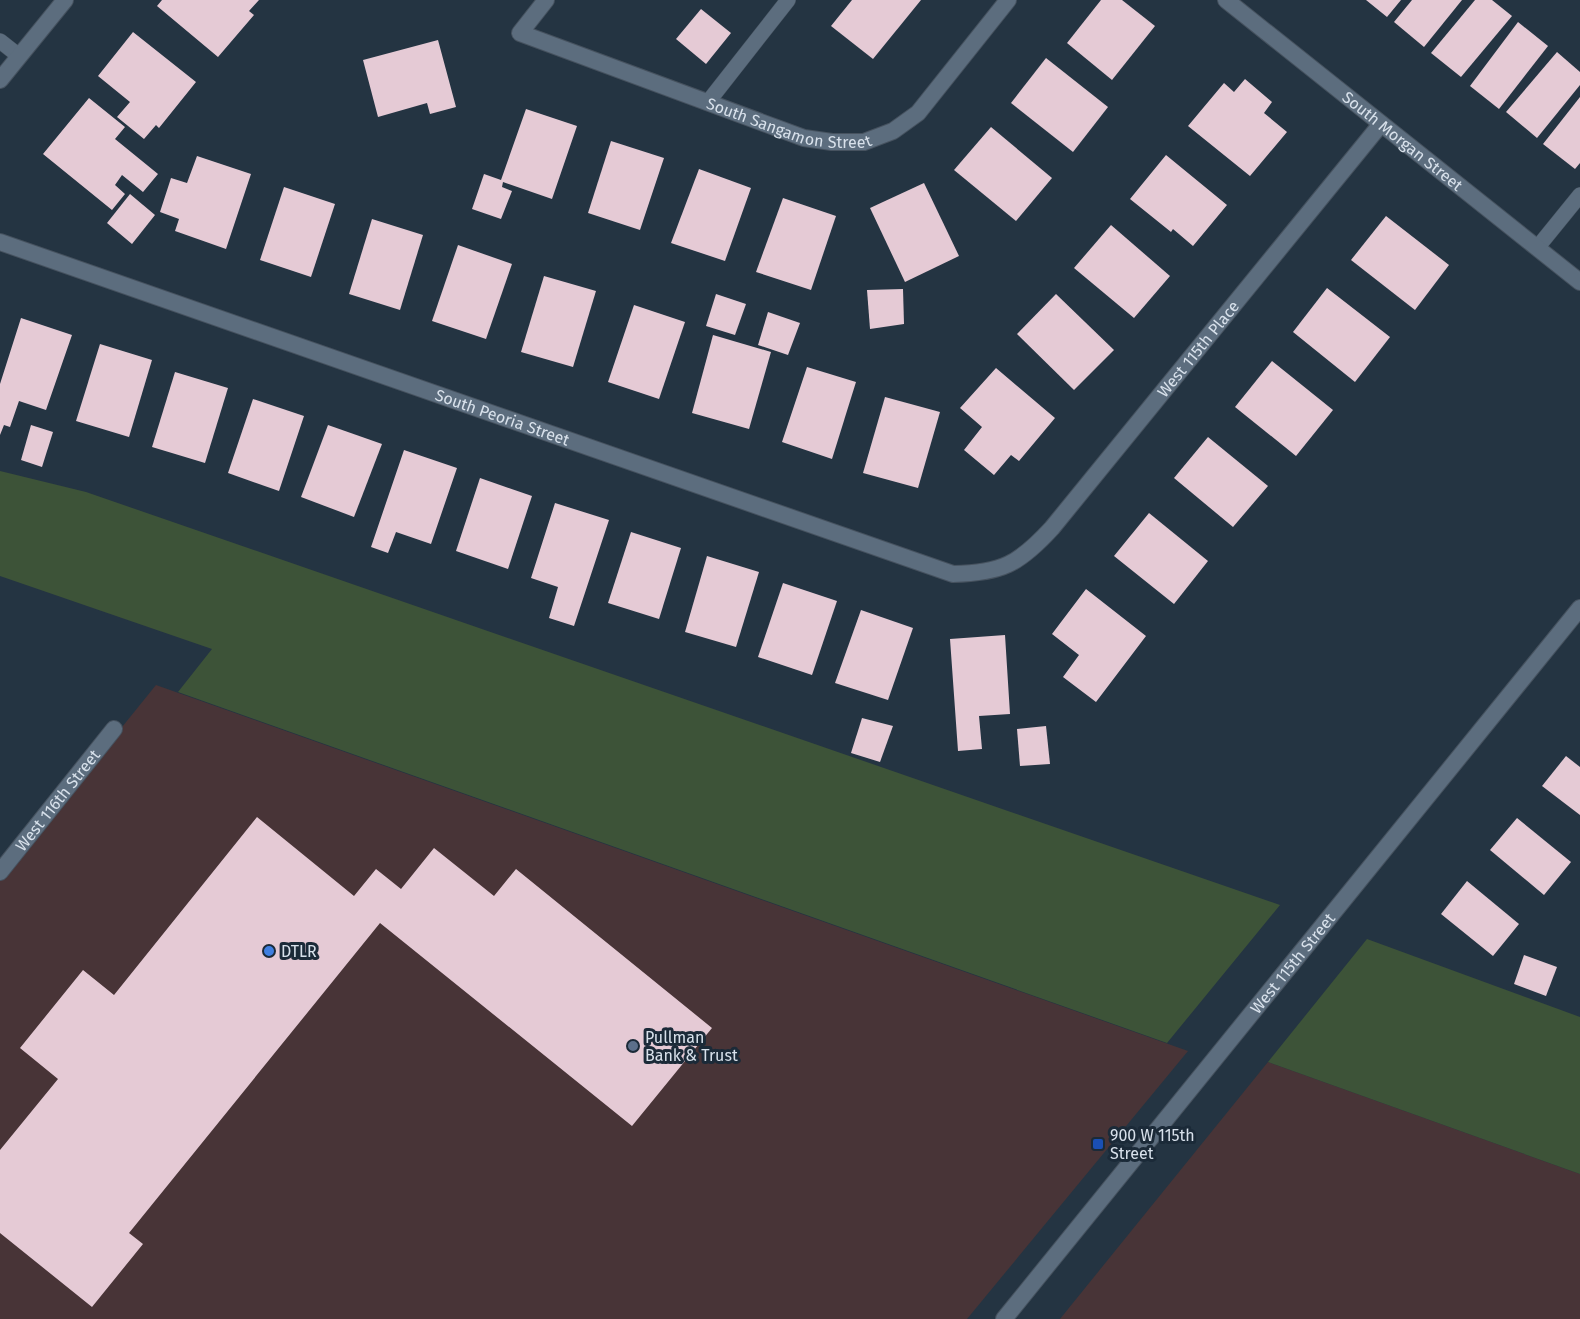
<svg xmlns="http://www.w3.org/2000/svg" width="1580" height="1319" font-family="'Fira Sans',sans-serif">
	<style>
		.commercial { fill: #483437 }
		.green { fill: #3d5338 }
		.building { fill: #e5cad5 }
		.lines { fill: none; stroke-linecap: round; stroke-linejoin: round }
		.service-casing { stroke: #46525f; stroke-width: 16 }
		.minor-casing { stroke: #46525f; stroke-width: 18 }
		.tertiary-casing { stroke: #46525f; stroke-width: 18 }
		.service { stroke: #5c6d7e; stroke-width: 15 }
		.minor { stroke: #5c6d7e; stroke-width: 16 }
		.tertiary { stroke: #5c6d7e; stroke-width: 16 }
		.shop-dot { fill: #3f7fe0; stroke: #1b2a38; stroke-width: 2 }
		.service-dot { fill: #5c6f8a; stroke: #1b2a38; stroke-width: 2 }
		.transit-dot { fill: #1a4fb4; stroke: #1b2a38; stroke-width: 2 }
		.labels { text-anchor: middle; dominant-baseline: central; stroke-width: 6; stroke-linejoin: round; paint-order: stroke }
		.street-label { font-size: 16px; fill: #d8e1eb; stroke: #1b2a38 }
		.poi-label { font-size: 16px; fill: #d8e1eb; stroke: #1b2a38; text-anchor: start }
	</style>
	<rect width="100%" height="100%" fill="#243442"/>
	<!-- commercial -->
	<g class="commercial">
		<polygon points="156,685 1188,1051 967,1319 0,1319 0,878"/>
		<polygon points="1268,1062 1580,1174 1580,1319 1060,1319"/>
	</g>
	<!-- green -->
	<g class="green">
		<polygon points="0,471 86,492 1280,905 1167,1043 178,692 212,649 0,576"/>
		<polygon points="1367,939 1580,1017 1580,1174 1268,1062"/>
	</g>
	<!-- building -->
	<g class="building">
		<polygon points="162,0 259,0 249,11 254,15 218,57 157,6"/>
		<polygon points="852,0 921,0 873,59 831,26"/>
		<polygon points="1101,0 1122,0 1155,26 1112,80 1067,43"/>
		<polygon points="1366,0 1401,0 1387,17"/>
		<polygon points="1412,0 1462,0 1424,47 1394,22"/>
		<polygon points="1475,0 1492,0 1512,16 1461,77 1431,53"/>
		<polygon points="701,9 731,33 706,64 676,39"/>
		<polygon points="1518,22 1548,46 1499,109 1470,86"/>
		<polygon points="133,32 196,82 159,128 156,125 144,139 117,117 130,102 98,76"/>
		<polygon points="438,40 456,107 430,114 427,103 378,117 363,60"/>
		<polygon points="1557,52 1580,72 1580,85 1537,138 1506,112"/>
		<polygon points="1046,58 1108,107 1073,152 1011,103"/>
		<polygon points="1245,79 1272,102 1264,113 1287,132 1250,176 1188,126 1224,83 1234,92"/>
		<polygon points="1580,97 1580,163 1575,169 1543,144"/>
		<polygon points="89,98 125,127 115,139 158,174 143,192 122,175 115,185 125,194 112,210 43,154"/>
		<polygon points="526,109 577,126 552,199 503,182 502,187 512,191 501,219 472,209 484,174 501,180"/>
		<polygon points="991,127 1052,178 1016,221 954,170"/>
		<polygon points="611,141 664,158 640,230 588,213"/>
		<polygon points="1166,155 1227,205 1193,246 1173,229 1171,232 1130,199"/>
		<polygon points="197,156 251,174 226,249 175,231 179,219 160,212 171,178 187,183"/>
		<polygon points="699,169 751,188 725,261 671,243"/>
		<polygon points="924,183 959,256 905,282 870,208"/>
		<polygon points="284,187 335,204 311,277 260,260"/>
		<polygon points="130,194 155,215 132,244 107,223"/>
		<polygon points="783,198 836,216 811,290 756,272"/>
		<polygon points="1386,216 1449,265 1415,310 1351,260"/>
		<polygon points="372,219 423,235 400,310 349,294"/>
		<polygon points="1111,225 1170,276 1134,318 1074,268"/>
		<polygon points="458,245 512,264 486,339 432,321"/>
		<polygon points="544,276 596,291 573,367 521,352"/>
		<polygon points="1327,288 1390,337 1355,382 1293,332"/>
		<polygon points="903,289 904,324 870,329 867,290"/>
		<polygon points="716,294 746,304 735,335 706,326"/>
		<polygon points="1056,294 1114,350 1074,390 1017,334"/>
		<polygon points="634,305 685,322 659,399 608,382"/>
		<polygon points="768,312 800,323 788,355 758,345"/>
		<polygon points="21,318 72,335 46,410 19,401 10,427 4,425 0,435 0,384"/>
		<polygon points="713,335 771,352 749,429 692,413"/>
		<polygon points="100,344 152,360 129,437 76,421"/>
		<polygon points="1272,361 1333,410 1296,456 1235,407"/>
		<polygon points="807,367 856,382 832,459 782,442"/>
		<polygon points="996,368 1055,418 1019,461 1011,455 994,475 964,450 982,427 960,408"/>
		<polygon points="175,372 228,388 205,463 152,447"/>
		<polygon points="885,397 940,412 918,488 863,473"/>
		<polygon points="253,399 304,416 279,491 228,473"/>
		<polygon points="31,425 53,432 42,467 21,460"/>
		<polygon points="328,425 382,444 354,517 301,497"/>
		<polygon points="1208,437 1268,486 1233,527 1174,478"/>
		<polygon points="404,450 457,468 431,544 396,532 388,553 371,547"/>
		<polygon points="480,478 532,496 508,569 456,551"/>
		<polygon points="555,503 609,520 574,626 549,618 558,587 531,578"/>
		<polygon points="1149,513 1208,561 1174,604 1114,556"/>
		<polygon points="631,532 681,548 659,619 608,603"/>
		<polygon points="707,556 759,572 736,647 685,632"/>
		<polygon points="783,583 837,601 812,675 758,657"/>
		<polygon points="1086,589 1146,636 1096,702 1063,677 1079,655 1052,634"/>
		<polygon points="861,610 913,628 888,700 835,683"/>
		<polygon points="1005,635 1010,714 979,716 982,749 958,751 950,639"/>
		<polygon points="862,718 893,726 880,762 851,753"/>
		<polygon points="1046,726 1050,764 1020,766 1017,729"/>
		<polygon points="1566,756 1580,767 1580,815 1542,786"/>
		<polygon points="257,817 354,896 376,869 401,889 434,848 494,896 516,869 712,1028 632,1126 380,923 129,1233 143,1244 92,1307 0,1233 0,1150 58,1079 20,1048 83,970 114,995"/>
		<polygon points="1517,818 1571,862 1544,895 1490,850"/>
		<polygon points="1467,881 1519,924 1493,956 1441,914"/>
		<polygon points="1524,955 1557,967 1546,996 1514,984"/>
	</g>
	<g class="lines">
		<!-- service casing -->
		<g class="service-casing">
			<g id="service">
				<polyline points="0,41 19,56"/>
				<polyline points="708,102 788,0"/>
				<polyline points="1537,248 1580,195"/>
			</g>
		</g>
		<!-- minor casing -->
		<g class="minor-casing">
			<g id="minor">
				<path id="s1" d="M546 0 520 33 804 138 832 142H864L893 131 918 113 1008 0"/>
				<path id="s2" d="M1226 0 1580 282"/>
				<polyline points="0,80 65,0"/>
				<path id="s3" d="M0 242 953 574C1002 573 1019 564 1052 528L1381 124"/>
				<path id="s4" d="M0 872 114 729"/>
			</g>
		</g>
		<!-- tertiary casing -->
		<g class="tertiary-casing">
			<g id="tertiary">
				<path id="s5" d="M1004 1319 1580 608"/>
			</g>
		</g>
		<!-- service -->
		<use href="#service" class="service"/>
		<!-- minor -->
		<use href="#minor" class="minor"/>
		<!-- tertiary -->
		<use href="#tertiary" class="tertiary"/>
	</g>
	<!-- markers -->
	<circle class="shop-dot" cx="269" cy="951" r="6"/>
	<circle class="service-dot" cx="633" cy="1046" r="6"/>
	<rect class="transit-dot" x="1092" y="1138" width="12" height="12" rx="3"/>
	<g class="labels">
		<!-- street labels -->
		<g class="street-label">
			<text stroke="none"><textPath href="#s1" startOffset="327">South Sangamon Street</textPath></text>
			<text stroke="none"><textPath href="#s2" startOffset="226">South Morgan Street</textPath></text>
			<text stroke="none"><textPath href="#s3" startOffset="1354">West 115th Place</textPath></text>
			<text stroke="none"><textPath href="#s3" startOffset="532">South Peoria Street</textPath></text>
			<text stroke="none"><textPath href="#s4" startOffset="92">West 116th Street</textPath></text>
			<text stroke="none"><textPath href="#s5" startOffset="458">West 115th Street</textPath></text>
		</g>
		<!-- poi labels -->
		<g class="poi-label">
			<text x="281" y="951">DTLR</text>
			<text x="645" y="1037">Pullman<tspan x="645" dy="18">Bank &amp; Trust</tspan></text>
			<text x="1110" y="1135">900 W 115th<tspan x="1110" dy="18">Street</tspan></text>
		</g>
	</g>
</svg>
